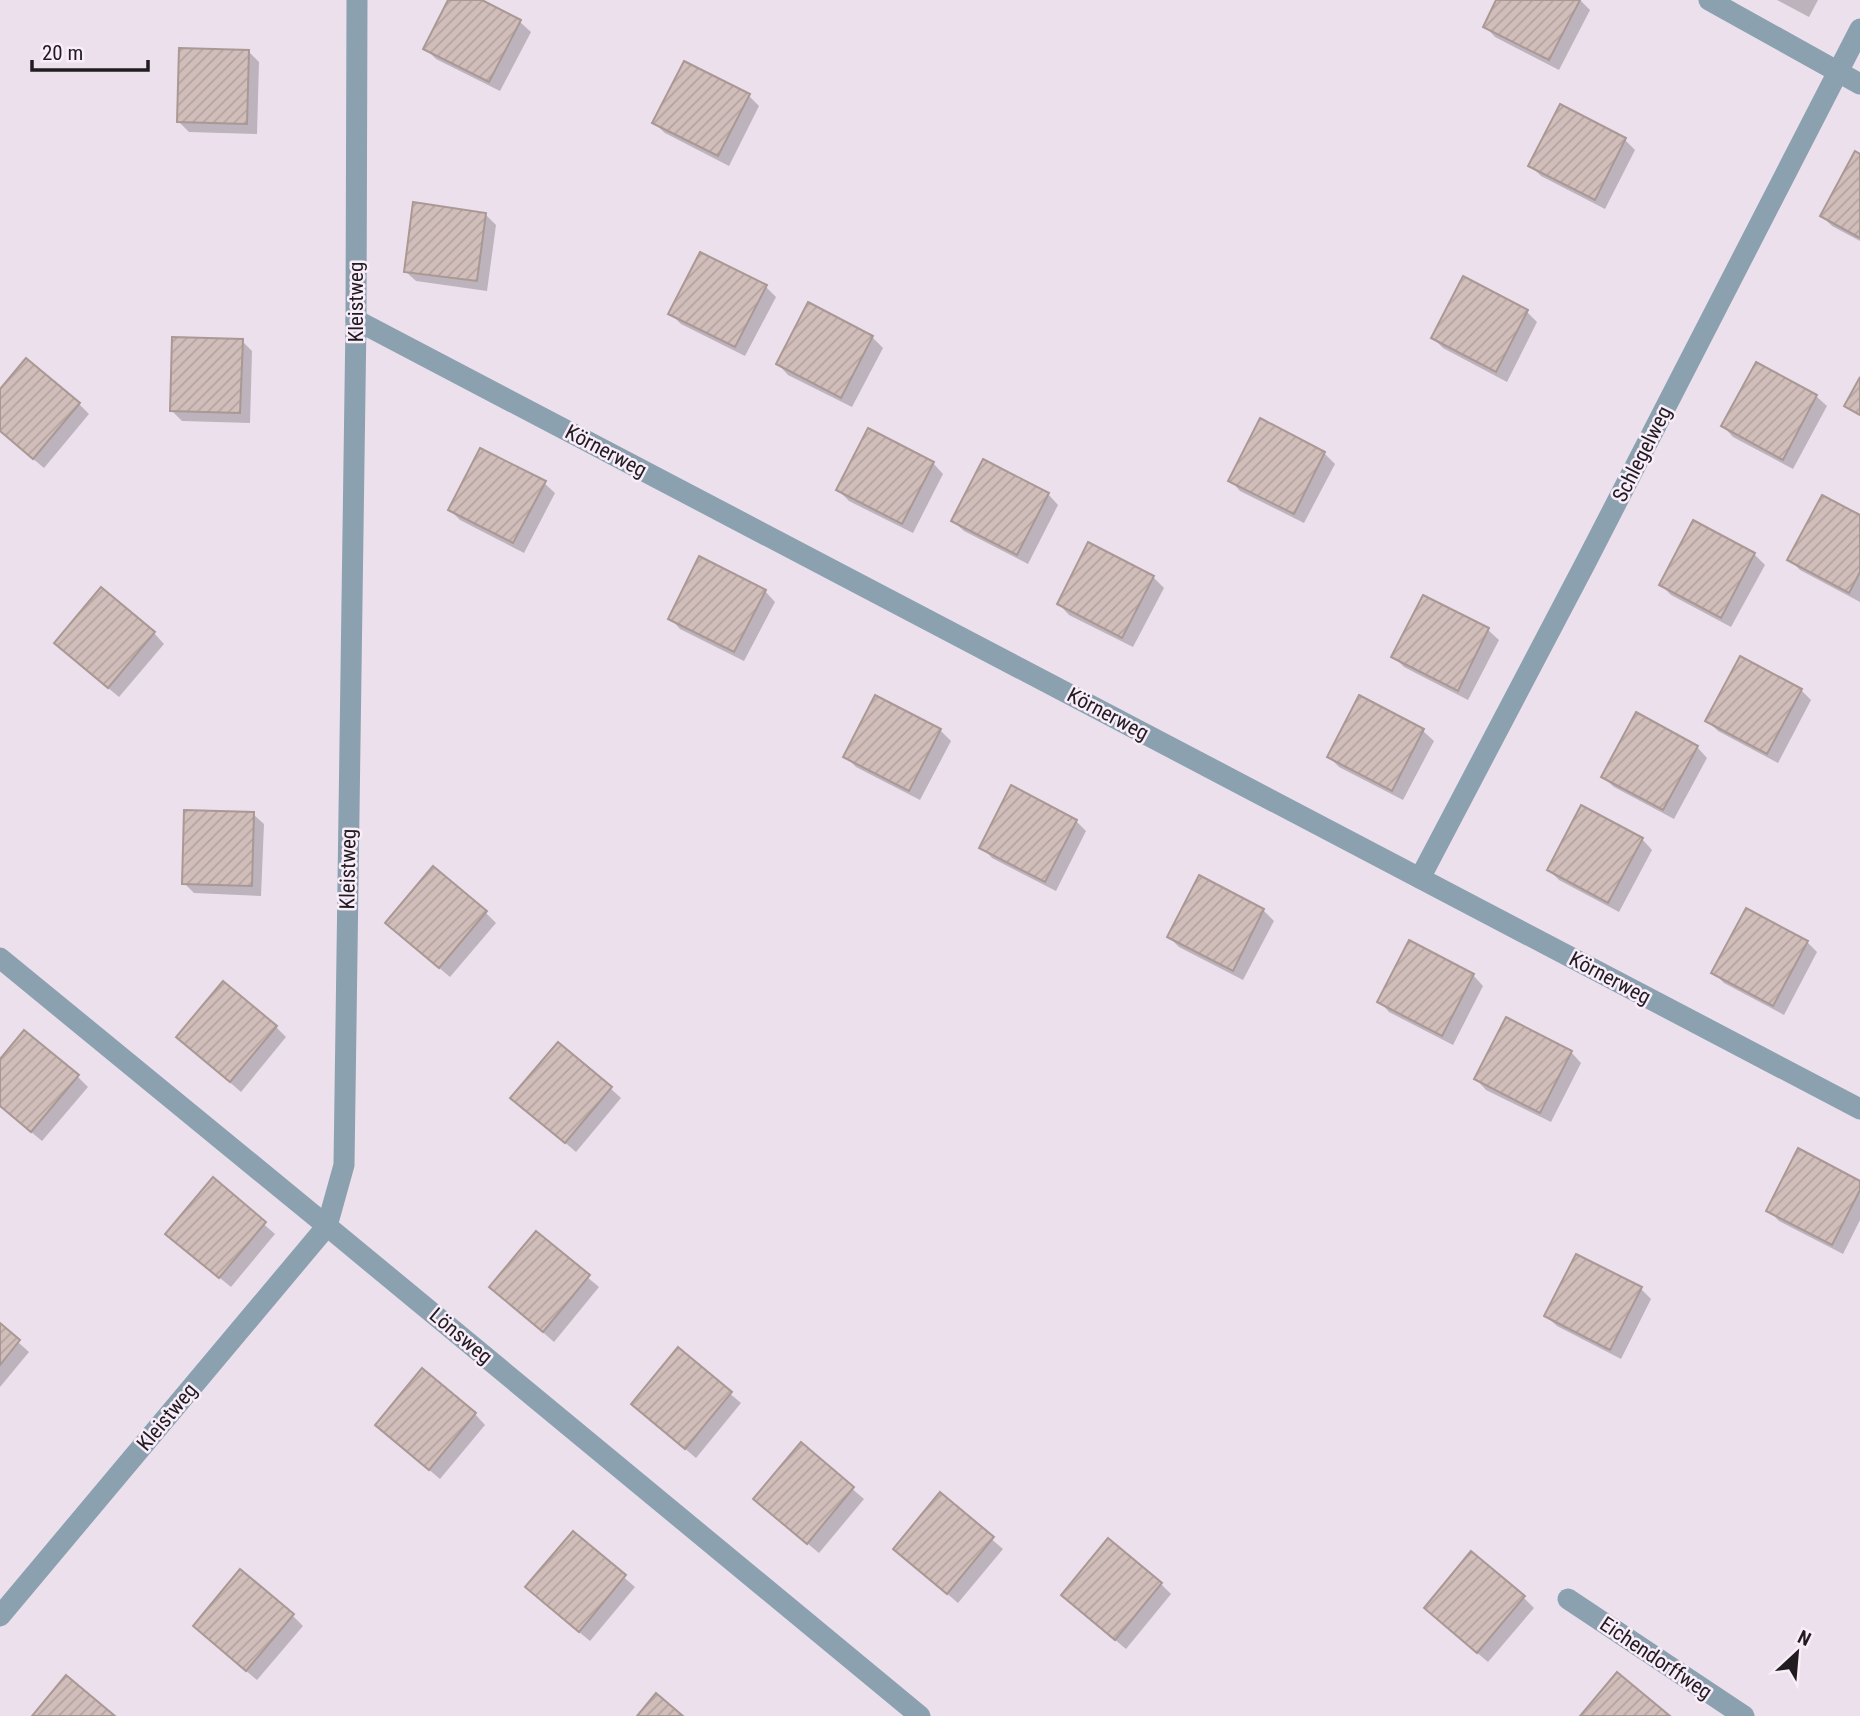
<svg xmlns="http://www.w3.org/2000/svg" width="1860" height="1716" font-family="'Roboto Condensed',sans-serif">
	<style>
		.shadow { fill: #0003 }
		.building { fill: url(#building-hatch); stroke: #aa9895; stroke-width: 2 }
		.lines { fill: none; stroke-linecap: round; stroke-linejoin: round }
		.minor { stroke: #8ba1af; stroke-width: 21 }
		.labels { text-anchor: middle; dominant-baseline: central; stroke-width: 5; stroke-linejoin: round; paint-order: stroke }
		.street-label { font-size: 21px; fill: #201c20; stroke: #f9edfa }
	</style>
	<defs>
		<pattern id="building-hatch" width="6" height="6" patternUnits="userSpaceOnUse" patternTransform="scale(1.75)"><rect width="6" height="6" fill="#d1beba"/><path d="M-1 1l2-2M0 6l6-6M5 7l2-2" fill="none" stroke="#b3a3a0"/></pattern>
	</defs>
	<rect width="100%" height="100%" fill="#ece0ed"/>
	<!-- shadow -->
	<g class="shadow">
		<polygon points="450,0 478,0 520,22 531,32 500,91 436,59 425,48"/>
		<polygon points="1498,0 1580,0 1590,10 1559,70 1495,37 1485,26"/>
		<polygon points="1777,0 1818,0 1809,17"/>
		<polygon points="249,52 259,62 257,134 189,132 179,122"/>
		<polygon points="749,96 759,106 729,166 665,133 654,123"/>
		<polygon points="1625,140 1635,150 1605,209 1541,176 1531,166"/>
		<polygon points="1860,156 1860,241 1832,226 1822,216"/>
		<polygon points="485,214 496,225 487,291 416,281 405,271"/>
		<polygon points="766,287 776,297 745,356 681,324 670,313"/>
		<polygon points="1527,312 1537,322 1507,382 1443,348 1433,338"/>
		<polygon points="872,337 883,348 852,407 788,375 778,364"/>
		<polygon points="242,341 252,351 250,423 182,421 172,411"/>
		<polygon points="0,391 79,404 89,414 44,468 0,431"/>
		<polygon points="1816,396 1827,406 1793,469 1733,437 1723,426"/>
		<polygon points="1260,421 1324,453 1335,464 1304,523 1240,491 1230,480"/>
		<polygon points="933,463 943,474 913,533 849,501 838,490"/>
		<polygon points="544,483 555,493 524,553 460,520 450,510"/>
		<polygon points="1048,494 1058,505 1028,564 964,531 953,521"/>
		<polygon points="1860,517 1860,602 1800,570 1789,559"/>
		<polygon points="1694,522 1754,554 1765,565 1731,627 1671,595 1661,585"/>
		<polygon points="1089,545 1153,577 1164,588 1133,647 1069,615 1059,604"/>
		<polygon points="765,591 775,602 744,661 680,629 670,618"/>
		<polygon points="1424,597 1488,630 1499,640 1468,700 1404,667 1394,657"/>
		<polygon points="154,633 164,644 119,697 67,654"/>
		<polygon points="1801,690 1811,700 1778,763 1718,731 1707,720"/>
		<polygon points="1360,697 1423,731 1434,741 1403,800 1339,767 1329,757"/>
		<polygon points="940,730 951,741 920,800 856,767 845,756"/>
		<polygon points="1697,747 1707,758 1674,819 1614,787 1603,777"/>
		<polygon points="253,814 264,824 261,896 194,893 184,883"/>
		<polygon points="1076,821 1086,831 1056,891 992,858 982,847"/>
		<polygon points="1642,839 1652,850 1619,912 1559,880 1549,870"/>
		<polygon points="1263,910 1274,921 1243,980 1179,947 1169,937"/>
		<polygon points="485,912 496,923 450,977 398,933"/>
		<polygon points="1807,942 1817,952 1784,1015 1724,983 1713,972"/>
		<polygon points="1473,975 1483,986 1453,1045 1389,1012 1379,1001"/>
		<polygon points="276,1027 286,1037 241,1092 178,1037"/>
		<polygon points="1571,1052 1581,1063 1551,1122 1486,1090 1476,1079"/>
		<polygon points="0,1062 77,1076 88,1087 42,1141 0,1106"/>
		<polygon points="610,1088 621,1098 576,1152 513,1098"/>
		<polygon points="213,1180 275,1234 231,1287 178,1244"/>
		<polygon points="1860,1183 1860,1220 1843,1254 1779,1221 1768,1210"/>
		<polygon points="536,1234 599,1287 554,1342 491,1287"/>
		<polygon points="1641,1289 1651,1299 1621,1359 1557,1326 1546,1316"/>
		<polygon points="0,1326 29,1352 0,1387"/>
		<polygon points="678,1350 741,1403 696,1458 644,1414"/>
		<polygon points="475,1414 485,1425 440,1479 388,1435"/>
		<polygon points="801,1445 864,1499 819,1553 766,1509"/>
		<polygon points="940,1495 1003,1549 958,1603 895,1549"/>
		<polygon points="573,1533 635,1587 590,1641 538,1598"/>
		<polygon points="1161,1584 1171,1594 1126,1649 1074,1605"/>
		<polygon points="1523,1597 1534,1608 1488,1662 1436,1618"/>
		<polygon points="292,1615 303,1626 257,1680 205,1636"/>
	</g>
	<!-- building -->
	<g class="building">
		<polygon points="448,0 482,0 521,20 489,82 423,49"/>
		<polygon points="1496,0 1580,0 1549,60 1483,27"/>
		<polygon points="179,48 249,50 247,124 177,122"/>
		<polygon points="684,61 750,94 718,156 652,123"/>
		<polygon points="1560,104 1626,138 1595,200 1528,166"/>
		<polygon points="1855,151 1860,154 1860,238 1820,216"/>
		<polygon points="413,202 486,213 477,281 404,272"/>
		<polygon points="700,252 767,285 735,347 668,314"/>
		<polygon points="1463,276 1528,310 1496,372 1431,338"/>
		<polygon points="808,302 873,336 841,398 776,364"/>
		<polygon points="172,337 243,339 240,413 170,411"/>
		<polygon points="26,358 80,403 33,459 0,431 0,389"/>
		<polygon points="1756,362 1817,395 1783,460 1721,426"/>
		<polygon points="1860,377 1860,415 1844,406"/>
		<polygon points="1260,418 1325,452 1294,514 1228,481"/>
		<polygon points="868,428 934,462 902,524 836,490"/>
		<polygon points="480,448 546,481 513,543 448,510"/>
		<polygon points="983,459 1049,493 1017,555 951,521"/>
		<polygon points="1822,495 1860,515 1860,572 1849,593 1787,560"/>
		<polygon points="1693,520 1755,553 1721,618 1659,585"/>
		<polygon points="1088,542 1154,576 1122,638 1057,604"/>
		<polygon points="699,556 766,590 734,652 668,619"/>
		<polygon points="101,587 155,632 108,688 54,643"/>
		<polygon points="1423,595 1489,628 1458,691 1391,657"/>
		<polygon points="1740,656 1802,689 1767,754 1705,721"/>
		<polygon points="875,695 941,729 909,791 843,757"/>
		<polygon points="1359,695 1424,729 1392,791 1327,757"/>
		<polygon points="1636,712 1698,746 1663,810 1601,777"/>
		<polygon points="1011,785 1077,820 1045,882 979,848"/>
		<polygon points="1581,805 1643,838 1608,903 1547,870"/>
		<polygon points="184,810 254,812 252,886 182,884"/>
		<polygon points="433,866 487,911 439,968 385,923"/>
		<polygon points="1199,875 1264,909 1233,971 1167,937"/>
		<polygon points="1746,908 1808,941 1773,1006 1711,973"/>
		<polygon points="1409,940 1474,974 1442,1036 1377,1002"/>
		<polygon points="223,981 277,1026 230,1082 176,1037"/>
		<polygon points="1506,1017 1572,1051 1540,1113 1474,1079"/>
		<polygon points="24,1030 79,1075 31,1132 0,1106 0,1059"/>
		<polygon points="558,1042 612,1087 565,1143 510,1098"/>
		<polygon points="1798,1148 1860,1181 1860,1190 1832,1245 1766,1211"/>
		<polygon points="213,1177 266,1222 219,1278 165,1234"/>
		<polygon points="536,1231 590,1275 543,1332 489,1287"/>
		<polygon points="1576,1254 1642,1287 1610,1350 1544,1316"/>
		<polygon points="0,1323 20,1340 0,1365"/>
		<polygon points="678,1347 732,1392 685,1449 631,1404"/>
		<polygon points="422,1368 476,1413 429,1470 375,1425"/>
		<polygon points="801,1442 854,1487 807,1544 753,1499"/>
		<polygon points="940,1492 994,1537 947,1594 893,1549"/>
		<polygon points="573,1531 626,1575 579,1632 525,1587"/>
		<polygon points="1108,1538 1162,1583 1115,1640 1061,1595"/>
		<polygon points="1471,1551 1525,1596 1477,1653 1424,1608"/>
		<polygon points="240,1569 294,1614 246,1671 193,1626"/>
		<polygon points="1617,1672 1670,1716 1580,1716"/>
		<polygon points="66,1675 115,1716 32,1716"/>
		<polygon points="656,1693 683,1716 637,1716"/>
	</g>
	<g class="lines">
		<!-- minor -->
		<g class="minor">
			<polyline points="1709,0 1860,84"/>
			<polyline points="356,320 1860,1109"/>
			<polyline points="1420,878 1586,562 1860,29"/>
			<polyline points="0,958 327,1226 920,1716"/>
			<polyline points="1568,1599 1744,1716"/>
			<polyline points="0,1616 327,1226 344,1165 356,320 357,0"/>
		</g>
	</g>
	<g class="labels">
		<!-- street labels -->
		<g class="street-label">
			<text transform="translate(356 302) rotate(-90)">Kleistweg</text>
			<text transform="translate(606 451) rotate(28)">Körnerweg</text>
			<text transform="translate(1642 454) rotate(-63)">Schlegelweg</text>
			<text transform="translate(1108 714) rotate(28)">Körnerweg</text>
			<text transform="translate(348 869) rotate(-89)">Kleistweg</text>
			<text transform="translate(1610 978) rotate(28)">Körnerweg</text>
			<text transform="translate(461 1336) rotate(40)">Lönsweg</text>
			<text transform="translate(167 1417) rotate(-50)">Kleistweg</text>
			<text transform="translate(1656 1658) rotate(34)">Eichendorffweg</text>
		</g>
	</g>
	<!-- north arrow -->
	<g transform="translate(1797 1653) rotate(26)" stroke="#f9edfa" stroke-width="5" paint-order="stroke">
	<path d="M0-5L12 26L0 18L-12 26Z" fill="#201c20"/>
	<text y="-10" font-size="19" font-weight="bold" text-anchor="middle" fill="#201c20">N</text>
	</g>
	<!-- scale -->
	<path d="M32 60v10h116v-10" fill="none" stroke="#201c20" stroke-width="3.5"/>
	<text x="42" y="60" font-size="21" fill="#201c20" stroke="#f9edfa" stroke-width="5" paint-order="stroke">20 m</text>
</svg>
